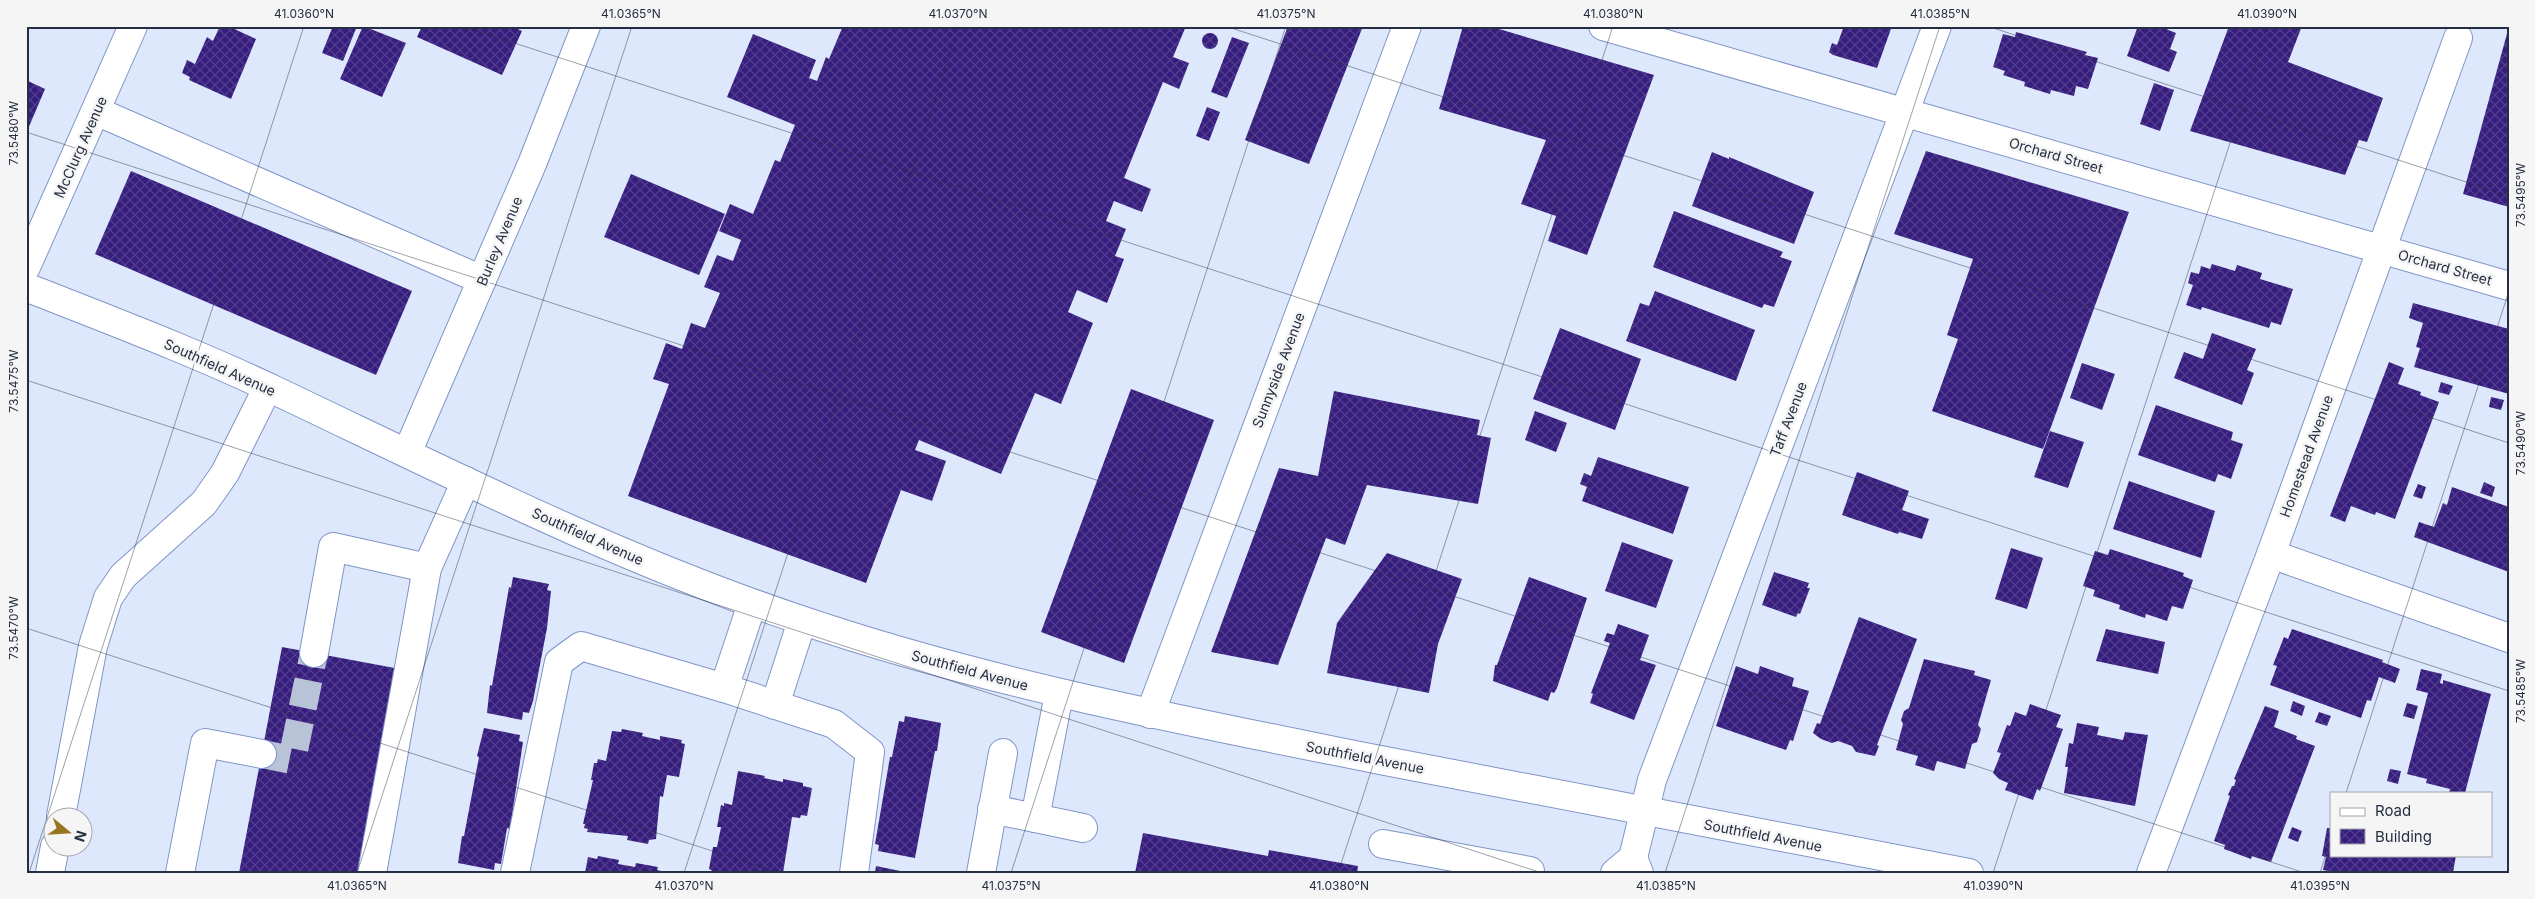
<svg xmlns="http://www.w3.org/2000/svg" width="2535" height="899" font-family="Inter,sans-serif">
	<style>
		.building { fill: url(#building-cross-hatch) }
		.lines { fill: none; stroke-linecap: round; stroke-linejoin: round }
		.minor-tunnel { stroke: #b9c3d8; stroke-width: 28; stroke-dasharray: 28 14; stroke-linecap: butt }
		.minor-casing { stroke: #8095c7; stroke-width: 30 }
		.minor { stroke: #fff; stroke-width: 28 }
		.ticks { fill: none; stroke: #252e42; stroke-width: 1; stroke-opacity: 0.45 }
		.labels { text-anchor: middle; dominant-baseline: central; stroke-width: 5; stroke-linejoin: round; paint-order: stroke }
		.street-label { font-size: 14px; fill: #252e42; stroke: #f5f5f5 }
		.neatline { fill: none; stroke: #252e42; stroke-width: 2 }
		.ticks-label { font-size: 12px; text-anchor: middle; fill: #252e42 }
	</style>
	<defs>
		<pattern id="building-cross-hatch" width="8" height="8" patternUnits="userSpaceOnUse" patternTransform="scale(1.25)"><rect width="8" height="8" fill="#361d7e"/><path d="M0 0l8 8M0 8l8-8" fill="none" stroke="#513e8c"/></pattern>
	</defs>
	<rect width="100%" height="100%" fill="#dee8fd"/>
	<!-- building -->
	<g class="building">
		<polygon points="220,26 228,26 256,39 231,99 189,80 190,77 182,73 187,60 195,64 207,37 213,41"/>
		<polygon points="333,26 357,26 343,61 322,53"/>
		<polygon points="363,26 406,43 382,97 340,79"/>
		<polygon points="422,26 512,26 522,31 502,75 417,37"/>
		<polygon points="843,26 1186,26 1173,57 1189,63 1179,89 1163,82 1124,178 1151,189 1142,212 1114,201 1106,221 1126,229 1115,256 1124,259 1107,303 1077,290 1068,312 1093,323 1061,404 1035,393 1001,474 919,440 915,450 946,461 932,501 901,490 866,583 628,496 669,384 653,379 666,343 682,349 691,323 705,328 720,293 704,287 717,255 733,261 741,240 719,231 730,204 753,214 775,160 780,162 795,125 727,97 753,34 816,60 809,78 817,81 826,57 829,59"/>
		<polygon points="1288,26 1363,26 1309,164 1245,140"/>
		<polygon points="1463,26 1489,26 1654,75 1587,255 1548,241 1556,216 1521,204 1546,140 1439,109"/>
		<polygon points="1844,26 1892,26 1877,68 1833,55 1829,52 1832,43 1837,45"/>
		<polygon points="2138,26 2159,26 2176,33 2170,49 2177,52 2169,72 2127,56"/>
		<polygon points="2229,26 2302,26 2288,62 2383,98 2367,142 2359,140 2345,175 2190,131"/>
		<polygon points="2508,30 2509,31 2509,207 2463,194"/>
		<polygon points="2016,32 2087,52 2085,55 2098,58 2088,89 2076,86 2074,96 2051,90 2050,94 2024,86 2025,82 2003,75 2005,71 1993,67 2003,34 2015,37"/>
		<circle cx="1210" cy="41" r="8"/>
		<polygon points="1232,37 1249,43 1227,98 1211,92"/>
		<polygon points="26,80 45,89 28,129 26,128"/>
		<polygon points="2154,83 2174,90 2160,131 2140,124"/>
		<polygon points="1207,107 1220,112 1209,141 1196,136"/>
		<polygon points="1926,151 2129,212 2043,449 1932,411 1958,339 1947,335 1973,259 1894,234"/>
		<polygon points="1712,152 1729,159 1729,157 1814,192 1794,244 1692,206"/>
		<polygon points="131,171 412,291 376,375 95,254"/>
		<polygon points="631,174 725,214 699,275 604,237"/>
		<polygon points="1674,211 1783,252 1780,257 1792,261 1774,307 1764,304 1762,308 1653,267"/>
		<polygon points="2212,264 2235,271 2237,265 2262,273 2260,279 2293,289 2281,325 2271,322 2269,328 2202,307 2201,310 2186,305 2193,285 2188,283 2191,272 2199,274 2201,266 2210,269"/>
		<polygon points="1655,291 1755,330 1736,381 1626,341 1640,303 1649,306"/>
		<polygon points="2413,303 2509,329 2509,394 2414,367 2420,348 2416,347 2423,323 2409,318"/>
		<polygon points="1560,328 1641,359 1615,430 1533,399"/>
		<polygon points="2212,333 2256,349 2247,370 2254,373 2242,405 2174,378 2184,352 2203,359"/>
		<polygon points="2389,362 2404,368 2398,384 2421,392 2420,395 2439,402 2395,519 2376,512 2375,515 2351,506 2345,522 2330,516"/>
		<polygon points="2082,363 2115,374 2102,410 2070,398"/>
		<polygon points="2441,382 2453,386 2449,395 2438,392"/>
		<polygon points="1131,389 1214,420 1124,663 1041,632"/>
		<polygon points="1334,391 1480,420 1477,435 1491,438 1478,504 1367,485 1345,545 1326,538 1278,665 1211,652 1279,468 1318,476"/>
		<polygon points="2491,397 2504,400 2501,410 2489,407"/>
		<polygon points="2156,405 2233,432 2231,440 2243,444 2231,479 2218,474 2215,482 2138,455"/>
		<polygon points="1535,411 1567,423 1556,452 1525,440"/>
		<polygon points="2050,431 2084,442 2068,488 2034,477"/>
		<polygon points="1598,457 1689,487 1673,534 1582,501 1587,487 1580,484 1584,473 1591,476"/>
		<polygon points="1857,472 1909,491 1902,510 1929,519 1922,539 1899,532 1898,534 1842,515"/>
		<polygon points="2129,481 2215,511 2201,558 2113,529"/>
		<polygon points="2484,482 2495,487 2492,497 2480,493"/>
		<polygon points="2418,484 2426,487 2422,499 2413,496"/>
		<polygon points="2452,487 2509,507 2509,572 2414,537 2419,522 2434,527 2443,503 2447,505"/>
		<polygon points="1622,542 1673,560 1656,608 1605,591"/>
		<polygon points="2011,548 2043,558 2027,609 1995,599"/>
		<polygon points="2110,549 2184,573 2183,576 2193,580 2183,609 2172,606 2167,621 2146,614 2145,618 2119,609 2120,605 2093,596 2095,590 2083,586 2095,551 2108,555"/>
		<polygon points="1387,553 1462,579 1438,644 1429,693 1327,673 1337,623"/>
		<polygon points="1774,572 1809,583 1807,588 1810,588 1800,614 1798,613 1796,617 1762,605"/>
		<polygon points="513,577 549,584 547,590 551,591 547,628 533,701 529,713 523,712 522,720 487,713 490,685 492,686 509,587 511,588"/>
		<polygon points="1529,577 1587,598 1557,688 1554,693 1551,692 1548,701 1493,681 1495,665 1497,665"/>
		<polygon points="1859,617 1917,639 1877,745 1879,746 1875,756 1856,752 1852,746 1838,741 1832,743 1821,739 1813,733 1817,723 1820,724"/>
		<polygon points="1618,624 1649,635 1640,660 1656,665 1634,720 1590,703 1593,694 1591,693 1610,643 1604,641 1607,633 1614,635"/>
		<polygon points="2106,629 2165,642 2158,674 2096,661"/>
		<polygon points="2292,629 2383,660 2382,662 2400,669 2395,683 2379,677 2371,701 2367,700 2361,718 2270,685 2277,666 2273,665 2284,637 2288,639"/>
		<polygon points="282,647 400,669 361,873 239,873"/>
		<polygon points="1924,659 1975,671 1974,675 1991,680 1978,725 1981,729 1977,742 1972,744 1965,769 1937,761 1934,771 1915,765 1918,756 1896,750 1903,724 1901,720 1904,711 1909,708"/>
		<polygon points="1736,666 1758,674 1760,666 1794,678 1792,686 1809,691 1793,741 1790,740 1786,750 1716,726"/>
		<polygon points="2421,669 2442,674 2440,683 2443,684 2443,680 2491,694 2465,793 2449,793 2450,789 2426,783 2427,779 2407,774 2428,693 2416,690"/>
		<polygon points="2293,701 2305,706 2302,716 2290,711"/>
		<polygon points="2407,703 2418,706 2414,719 2403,716"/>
		<polygon points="2030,704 2061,715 2056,727 2063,729 2040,791 2037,789 2033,800 2005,790 2008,783 1999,779 1993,773 2001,753 1997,752 2007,725 2010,726 2015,712 2026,716"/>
		<polygon points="2265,706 2279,711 2274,727 2297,736 2296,739 2315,746 2271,862 2252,856 2251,859 2224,849 2225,845 2214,841 2230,796 2228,795 2232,786 2234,786 2236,780 2234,779"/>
		<polygon points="2319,712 2331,716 2327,726 2315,722"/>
		<polygon points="905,716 941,723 937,751 935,751 915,858 878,851 879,845 875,844 890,757 892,757 899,721 904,722"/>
		<polygon points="2077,723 2099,727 2097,735 2123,740 2125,732 2148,735 2135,806 2064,793 2068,767 2065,767 2069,743 2073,744"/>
		<polygon points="484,728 520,735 519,741 523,742 510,829 507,828 501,864 495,863 494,870 458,863 462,836 464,836 479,757 477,756"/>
		<polygon points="622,729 643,733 642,736 660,740 660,736 682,740 681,743 685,744 679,777 667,775 663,797 660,796 656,839 649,840 648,844 627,840 628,836 587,832 588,829 584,828 585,824 583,824 593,780 591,780 594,763 597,763 598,759 606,761 612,731 621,732"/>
		<polygon points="2390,769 2401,771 2398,784 2387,781"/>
		<polygon points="738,771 765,776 764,778 783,782 783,779 803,783 803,786 812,788 807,816 801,815 800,818 792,817 783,873 716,873 709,869 713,847 717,847 721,827 717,827 721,805 724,806 724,803 732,805"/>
		<polygon points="2292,827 2302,831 2298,842 2288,838"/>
		<polygon points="2327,828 2331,828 2331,855 2456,855 2453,873 2339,873 2323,870 2326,857 2322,856"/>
		<polygon points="1143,833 1268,856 1269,850 1358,866 1357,873 1135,873"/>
		<polygon points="598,856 619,860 618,864 635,867 636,863 658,867 657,870 661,871 661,873 585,873 588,857 597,859"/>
		<polygon points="876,866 905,872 905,873 875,873"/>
	</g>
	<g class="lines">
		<!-- minor-tunnel -->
		<polyline class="minor-tunnel" points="262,754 292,760 314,653"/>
		<!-- minor casing -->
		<g class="minor-casing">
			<g id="minor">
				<polyline points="1603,26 2509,286"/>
				<polyline points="96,111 482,280"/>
				<polyline points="26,267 133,26"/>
				<path d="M26 287C109 320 192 351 272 389 445 471 616 558 798 619 986 683 1181 720 1375 759 1573 798 1771 836 1969 873"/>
				<polyline points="407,453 532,164 586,26"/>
				<polyline points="2271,554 2509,638"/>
				<polyline points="314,653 333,547 427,568"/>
				<polyline points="724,688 752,604"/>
				<polyline points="775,705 802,621"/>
				<polyline points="1150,714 1407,26"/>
				<polyline points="992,809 1083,828"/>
				<polyline points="61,816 93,646 108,598 123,576 204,503 225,473 268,387"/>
				<polyline points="1035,818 1059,694"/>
				<polyline points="1383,844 1530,871 1530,873"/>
				<polyline points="1633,858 1652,780 1937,26"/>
				<polyline points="50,873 55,846"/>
				<polyline points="180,873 205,743 262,754"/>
				<polyline points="372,873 427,568 466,481"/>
				<polyline points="515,873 559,662 581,646 724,688 834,724 870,752 854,873"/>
				<polyline points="981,873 1003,753"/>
				<polyline points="1615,873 1633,858 1639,873"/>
				<polyline points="2151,873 2271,554 2458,38"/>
			</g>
		</g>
		<!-- minor -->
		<use href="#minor" class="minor"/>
	</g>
	<!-- ticks -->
	<path class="ticks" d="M462 26 2509 691M1225 26 2509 443M1987 26 2509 196M26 132 2305 873M26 380 1542 873M26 628 780 873M2346 793 2509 291M29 873 304 26M357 873 632 26M684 873 959 26M1011 873 1286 26M1338 873 1613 26M1665 873 1940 26M1993 873 2268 26M2320 873 2331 838"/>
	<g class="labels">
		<!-- street labels -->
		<g class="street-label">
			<text transform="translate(80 147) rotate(-66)">McClurg Avenue</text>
			<text transform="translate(2056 155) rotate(16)">Orchard Street</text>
			<text transform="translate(499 241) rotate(-67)">Burley Avenue</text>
			<text transform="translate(2445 267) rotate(16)">Orchard Street</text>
			<text transform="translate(220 367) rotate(24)">Southfield Avenue</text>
			<text transform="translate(1278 370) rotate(-69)">Sunnyside Avenue</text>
			<text transform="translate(1788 419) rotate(-69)">Taff Avenue</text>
			<text transform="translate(2306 456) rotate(-70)">Homestead Avenue</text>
			<text transform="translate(588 536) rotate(24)">Southfield Avenue</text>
			<text transform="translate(970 670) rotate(15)">Southfield Avenue</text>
			<text transform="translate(1365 757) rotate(11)">Southfield Avenue</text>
			<text transform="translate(1763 835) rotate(11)">Southfield Avenue</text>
		</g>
	</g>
	<!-- border -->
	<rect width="2535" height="899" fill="none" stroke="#f5f5f5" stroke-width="55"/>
	<!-- legend -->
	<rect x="2330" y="792" width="162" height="65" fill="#f5f5f5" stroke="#a2a5ad"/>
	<rect x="2340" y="808" width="25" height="8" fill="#ffffff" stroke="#a2a5ad"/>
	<text x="2375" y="816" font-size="15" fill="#252e42">Road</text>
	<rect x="2340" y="829" width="25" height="15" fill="url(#building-cross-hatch)" stroke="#a2a5ad"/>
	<text x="2375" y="842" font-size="15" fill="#252e42">Building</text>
	<!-- north arrow -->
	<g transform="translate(68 832) rotate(108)"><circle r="24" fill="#f5f5f5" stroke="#a2a5ad"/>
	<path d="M0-4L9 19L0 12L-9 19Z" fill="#97761f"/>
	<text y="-8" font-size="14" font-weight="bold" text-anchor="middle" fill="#252e42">N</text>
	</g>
	<rect x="28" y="28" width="2480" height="844" class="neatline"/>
	<g class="ticks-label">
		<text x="304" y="18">41.0360°N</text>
		<text x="631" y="18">41.0365°N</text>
		<text x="958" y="18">41.0370°N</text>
		<text x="1286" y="18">41.0375°N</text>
		<text x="1613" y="18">41.0380°N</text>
		<text x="1940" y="18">41.0385°N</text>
		<text x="2267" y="18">41.0390°N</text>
		<text transform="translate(14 133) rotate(-90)" y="4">73.5480°W</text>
		<text transform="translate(2521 195) rotate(-90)" y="4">73.5495°W</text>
		<text transform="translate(14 381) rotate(-90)" y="4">73.5475°W</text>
		<text transform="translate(2521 443) rotate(-90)" y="4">73.5490°W</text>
		<text transform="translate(14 628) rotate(-90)" y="4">73.5470°W</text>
		<text transform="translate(2521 691) rotate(-90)" y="4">73.5485°W</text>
		<text x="357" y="890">41.0365°N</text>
		<text x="684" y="890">41.0370°N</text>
		<text x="1011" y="890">41.0375°N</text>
		<text x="1339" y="890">41.0380°N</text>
		<text x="1666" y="890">41.0385°N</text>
		<text x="1993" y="890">41.0390°N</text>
		<text x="2320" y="890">41.0395°N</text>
	</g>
</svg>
